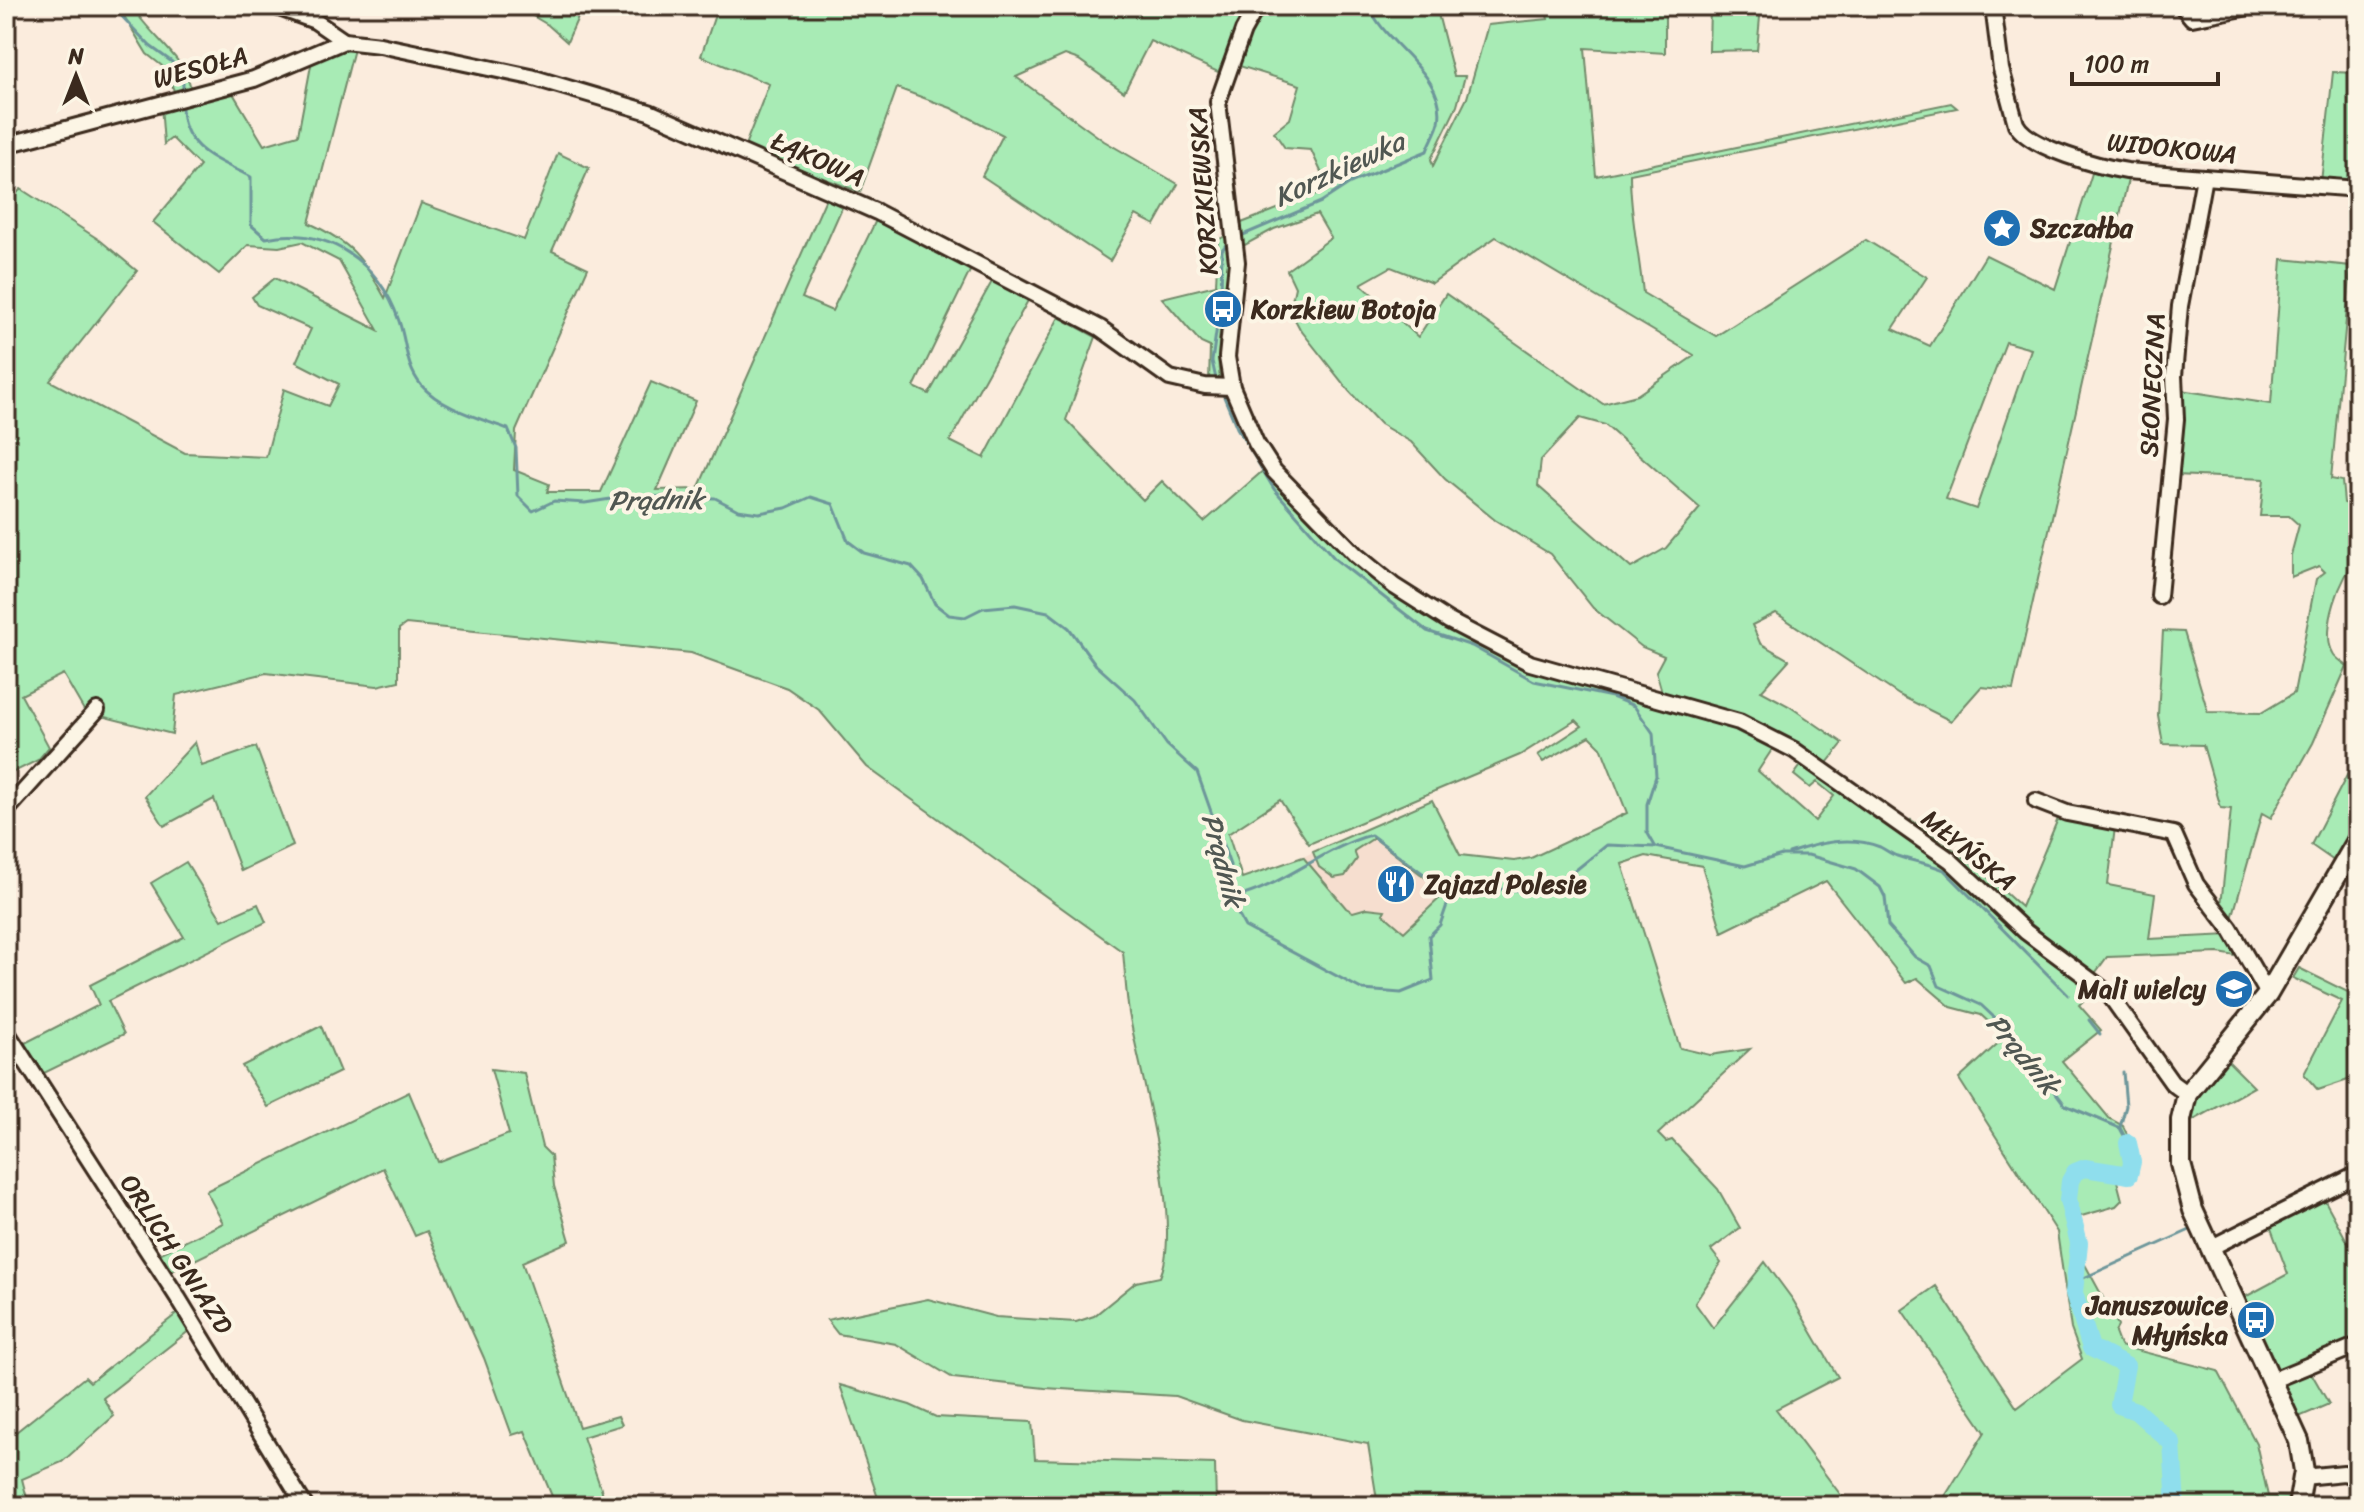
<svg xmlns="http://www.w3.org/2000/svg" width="2364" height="1512" font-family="Sriracha,sans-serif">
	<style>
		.built { fill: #f6decf }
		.green { fill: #a8ebb5; stroke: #728a6a; stroke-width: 2; fill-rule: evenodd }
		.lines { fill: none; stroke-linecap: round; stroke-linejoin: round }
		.stream { stroke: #6d969a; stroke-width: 3 }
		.river { stroke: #8fdeed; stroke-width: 18 }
		.minor-casing { stroke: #3b2a1e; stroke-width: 20 }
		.major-casing { stroke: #3b2a1e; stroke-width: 24 }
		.minor { stroke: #fcf5e5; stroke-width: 14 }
		.major { stroke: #fcf5e5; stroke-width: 18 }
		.labels { text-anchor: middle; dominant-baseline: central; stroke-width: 8; stroke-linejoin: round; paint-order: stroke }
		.street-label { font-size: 26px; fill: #3b2a1e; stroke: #fcf5e5 }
		.poi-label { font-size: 26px; font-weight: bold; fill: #3b2a1e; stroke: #fcf5e5; text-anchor: start }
		.water-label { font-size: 28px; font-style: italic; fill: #505752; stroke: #fcf5e5 }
	</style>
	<rect width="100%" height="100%" fill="#fbecdd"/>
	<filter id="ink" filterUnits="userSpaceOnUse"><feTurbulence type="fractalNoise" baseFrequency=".0125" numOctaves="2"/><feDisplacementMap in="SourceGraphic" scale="16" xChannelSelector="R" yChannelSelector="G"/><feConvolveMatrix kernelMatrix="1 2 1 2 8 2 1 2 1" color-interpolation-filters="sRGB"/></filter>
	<g filter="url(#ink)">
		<!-- built -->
		<polygon class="built" points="1373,838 1446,893 1392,943 1343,955 1303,857 1313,852 1320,867"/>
		<!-- green -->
		<g class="green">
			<path d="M105 6H144L138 15C157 41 185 59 191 89L174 91 166 69 147 54 124 16Z"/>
			<polygon points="516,6 583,6 567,42 548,25"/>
			<polygon points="718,6 1249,6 1218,72 1150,41 1124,92 1079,60 1065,55 1016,77 1104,141 1178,184 1155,225 1136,215 1110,261 982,176 1003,135 951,108 897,88 860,192 744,148 769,84 701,56"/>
			<path d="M1267 6H1436L1454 76H1465L1457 106 1431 159 1433 166 1467 98 1488 25 1548 19 1545 6H1665V53L1585 48 1596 176 1951 103 1957 108 1630 174C1630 215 1639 252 1643 293L1716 336 1866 240 1927 277 1893 329 1930 346 1986 255 2055 289 2093 170 2129 175 2013 690 1981 687 1951 721 1899 695 1776 613 1752 625 1760 643 1789 660 1761 691 1789 706 1843 743 1827 763C1775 729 1722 711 1662 692L1656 671 1664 656 1642 647 1593 608 1550 554 1495 520 1445 479 1411 442 1380 424 1349 391 1300 329 1290 310 1295 287 1287 270 1331 238 1317 214 1274 229 1243 246 1239 224 1329 189 1311 150 1285 148 1274 132 1290 119 1300 85 1233 64ZM1496 237 1694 355V356L1637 395 1603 404 1446 294 1418 337 1361 284 1391 267 1432 283ZM2006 342 2031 349 1976 509 1946 499ZM1580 418 1605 425 1700 508 1666 548 1631 568 1538 486 1541 460Z"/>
			<polygon points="1710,6 1761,6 1757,50 1709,51"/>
			<path d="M355 45 309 223C352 243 362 257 385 298L421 203 524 240 558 153 589 168 552 251 588 268 516 431 514 470 549 484 547 492H601L651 382 696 401 657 490 698 489 827 196 844 203 802 298 832 311 877 218 972 267 914 387 929 394 994 278 1030 297 950 441 984 458 1059 317 1096 337 1066 420 1143 500 1162 481 1204 522 1265 469C1327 546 1374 585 1460 633 1477 642 1495 655 1514 662 1599 695 1694 701 1775 745L1758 771 1815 821 1834 796 1817 782 1810 788 1794 775 1803 763 1964 879 2095 989 2079 1005 2101 1030 2062 1061 2109 1118 2123 1126 2133 1146 2136 1169 2133 1180 2117 1181 2122 1200 2116 1206 2078 1217 2082 1259 2118 1325 2115 1333 2120 1346 2218 1371 2256 1443 2268 1496 2291 1497 2289 1506H1939L1985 1432 1902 1310 1936 1286 2017 1408 2082 1359 2071 1329 2057 1232 1959 1079 2005 1037 1981 1015 1951 1007 1917 978 1906 983 1826 881 1722 932 1702 866 1646 856 1622 864 1680 1048 1710 1055 1750 1049 1658 1134 1666 1142 1672 1140 1718 1189 1740 1228 1711 1250 1721 1263 1695 1303 1713 1328 1765 1262 1793 1300 1838 1377 1776 1409 1849 1506H1378L1368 1444 1242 1420 1175 1396 1045 1388 953 1378 896 1344 838 1334 827 1320 928 1299 996 1317 1076 1322 1094 1316 1136 1282 1160 1277C1184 1223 1140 1074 1129 1013 1126 993 1125 972 1123 952L867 767 819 710 787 688 691 653 406 624 399 629V681L377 686 266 673 176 695 172 734 85 712 63 674 21 695 49 747 38 760 6 776V204L21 189 101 241 137 271 50 381 185 453 266 457 284 389 328 406 339 384 296 362 311 329 257 305 252 297 275 278 378 330 339 261 302 242 279 247 248 245 219 274 153 222 200 166 172 138 164 144 161 105 231 90 264 145 298 135 312 60 332 49ZM1576 720 1582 726 1538 755 1543 762 1590 736 1601 747 1627 813 1531 858 1514 861 1460 855 1432 800 1313 852 1319 867 1334 878 1345 876 1357 859 1354 851 1374 838 1445 893 1404 932 1383 914 1385 910 1367 908 1353 912 1346 908 1303 857 1242 878 1228 834 1280 800 1309 844 1520 755Z"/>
			<polygon points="2333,72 2358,73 2358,183 2321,182"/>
			<path d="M1227 235C1233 283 1213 331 1220 380L1209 382 1210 347 1201 343 1162 298 1216 285 1218 240Z"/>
			<path d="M2282 259 2351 266 2331 479 2342 481 2344 503 2358 506 2349 558 2358 559C2341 573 2320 632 2333 653 2335 658 2343 662 2347 666L2313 743 2271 818 2262 813 2231 922 2221 906 2231 809 2221 808 2203 745 2163 744 2158 715 2163 631 2184 632 2208 712 2261 713 2294 693 2316 579 2325 572 2319 566 2291 577V555L2299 525 2289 516H2260L2264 479 2175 475 2180 390 2271 404Z"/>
			<polygon points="195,742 202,766 256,747 293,846 241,871 214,799 164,826 145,796"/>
			<polygon points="2358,754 2358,821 2337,863 2311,845"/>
			<path d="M2060 814 2115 827 2108 885 2155 894 2149 939 2230 935 2241 957 2219 953 2107 957 2093 976C2030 926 1974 870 1909 823L1911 820 1970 861 2021 907Z"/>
			<polygon points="186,862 222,920 258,904 266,922 108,1001 124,1034 40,1075 23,1044 99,1005 90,985 184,937 151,883"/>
			<polygon points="2299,968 2358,997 2358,1039 2348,1042 2351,1079 2318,1090 2304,1074 2342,1001 2293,978"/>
			<polygon points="321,1026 340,1072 268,1107 242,1066"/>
			<polygon points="2226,1059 2254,1087 2192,1121 2198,1092"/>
			<polygon points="491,1069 524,1073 542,1147 551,1156 554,1186 570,1241 522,1262 579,1427 618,1416 622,1425 583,1437 607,1506 556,1506 525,1431 512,1435 484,1358 427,1231 415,1236 383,1168 170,1272 157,1255 223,1223 206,1191 409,1092 438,1162 509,1134"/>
			<polygon points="2323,1197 2358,1261 2358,1340 2279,1375 2245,1297 2288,1274 2269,1223"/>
			<polygon points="179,1312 190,1330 103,1398 114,1416 62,1462 22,1479 29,1506 6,1506 6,1440 85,1377 90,1382"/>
			<polygon points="2309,1369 2329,1404 2299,1417 2281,1380"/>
			<polygon points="840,1385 910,1405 936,1417 1032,1422 1035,1459 1215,1464 1216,1506 879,1501"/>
		</g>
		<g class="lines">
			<!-- stream -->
			<g class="stream">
				<polyline points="112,6 150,46 172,62 183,77 183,92"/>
				<path d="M182 104C181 149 216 159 251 177V225L266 238C328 226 379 262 399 321 407 344 405 365 421 385 442 409 479 418 508 429L516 448 518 496 533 511 554 501 585 503 630 496 715 498 738 510 759 513 786 508 811 497 833 504 848 541 864 553 911 566 923 579 935 604 949 615 965 617 983 608 1015 605 1048 612 1069 628 1096 665 1135 700 1167 745 1197 772 1231 868 1233 905 1245 927 1363 990 1401 993 1433 980 1429 936 1440 925 1448 902 1486 888 1529 891 1542 885 1556 886 1607 845 1656 847 1745 866 1782 855H1808L1856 869 1880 887 1885 897 1888 926 1915 957 1931 966 1939 986 1981 1005 2013 1035 2065 1105 2120 1128 2128 1143"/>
				<path d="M1243 235 1321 202 1350 183 1427 151C1430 142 1437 131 1439 122 1448 75 1384 45 1369 6"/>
				<polyline points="1216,379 1212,361 1221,298 1222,250 1229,241"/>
				<polyline points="1222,392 1237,428 1274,489 1335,559 1427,631 1472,646 1534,681 1612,697 1634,706 1653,733 1656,776 1647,804 1647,832 1655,846"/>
				<path d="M1789 853C1818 843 1850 835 1880 847 1886 850 1891 854 1897 856 1914 862 1926 862 1944 870L2068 995"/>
				<path d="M1233 898C1282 887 1323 848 1371 835L1425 875 1486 888"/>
				<polyline points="2089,1020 2100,1034"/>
				<polyline points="2120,1127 2126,1106 2123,1072"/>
				<polyline points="2077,1281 2190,1230"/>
			</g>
			<!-- river -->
			<polyline class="river" points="2128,1143 2132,1162 2129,1175 2085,1168 2075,1172 2070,1181 2068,1200 2079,1243 2074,1293 2091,1348 2126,1366 2119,1405 2136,1411 2172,1443 2176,1506"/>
			<!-- minor casing -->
			<g class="minor-casing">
				<g id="minor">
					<polyline points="274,6 315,21 344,41"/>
					<polyline points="1257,6 1243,31 1218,102 1237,262 1227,357 1232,387 1256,443 1274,471 1356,555 1394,586 1449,621 1530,663 1739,722 1794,750 1950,860 2026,932 2108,993 2172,1083 2187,1094"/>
					<path d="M1993 6 2001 69 2016 124C2028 148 2101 167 2127 171L2358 189"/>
					<polyline points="2182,6 2192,18 2254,6"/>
					<polyline points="6,145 254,79 344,41 380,45 531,77 649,112 877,212 1100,328 1170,378 1205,386 1232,387"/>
					<polyline points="2159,596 2176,419 2174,376 2180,306 2204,177"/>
					<polyline points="2036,801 2067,813 2174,834 2196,884 2230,928 2268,994"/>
					<polyline points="6,811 97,710"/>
					<polyline points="6,1031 178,1298 305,1506"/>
					<polyline points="2210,1248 2358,1174"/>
					<polyline points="2273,1380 2358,1345"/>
					<polyline points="2303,1477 2344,1473 2358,1478"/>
				</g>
			</g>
			<!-- major casing -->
			<g class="major-casing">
				<polyline id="major" points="2298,1506 2304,1471 2299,1441 2193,1210 2181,1164 2181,1120 2187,1094 2268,994 2358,839"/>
			</g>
			<!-- minor -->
			<use href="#minor" class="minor"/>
			<!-- major -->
			<use href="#major" class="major"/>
		</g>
	</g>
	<!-- icons -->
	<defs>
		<g id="sight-disc" transform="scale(2)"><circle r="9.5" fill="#1f6fb2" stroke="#fcf5e5"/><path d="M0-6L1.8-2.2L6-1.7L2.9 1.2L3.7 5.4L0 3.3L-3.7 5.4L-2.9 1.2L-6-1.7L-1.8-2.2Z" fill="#fff"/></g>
		<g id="bus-disc" transform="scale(2)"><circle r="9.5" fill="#1f6fb2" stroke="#fcf5e5"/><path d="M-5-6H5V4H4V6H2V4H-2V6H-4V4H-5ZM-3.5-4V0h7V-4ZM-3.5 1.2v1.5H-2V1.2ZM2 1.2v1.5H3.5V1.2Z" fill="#fff"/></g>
		<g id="restaurant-disc" transform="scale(2)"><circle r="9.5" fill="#1f6fb2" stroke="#fcf5e5"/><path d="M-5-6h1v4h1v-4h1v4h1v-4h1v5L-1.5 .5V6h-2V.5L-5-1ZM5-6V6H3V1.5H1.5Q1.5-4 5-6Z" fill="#fff"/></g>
		<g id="school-disc" transform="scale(2)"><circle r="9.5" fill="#1f6fb2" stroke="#fcf5e5"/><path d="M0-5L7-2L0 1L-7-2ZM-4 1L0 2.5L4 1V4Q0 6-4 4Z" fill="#fff"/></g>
	</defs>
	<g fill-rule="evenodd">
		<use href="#sight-disc" x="2002" y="228"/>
		<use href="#bus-disc" x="1223" y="309"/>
		<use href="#restaurant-disc" x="1396" y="884"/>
		<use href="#school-disc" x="2234" y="989"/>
		<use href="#bus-disc" x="2256" y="1320"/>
	</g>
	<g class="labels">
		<!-- street labels -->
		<g class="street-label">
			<text transform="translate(200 67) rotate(-15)">WESOŁA</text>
			<text transform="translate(2172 148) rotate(6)">WIDOKOWA</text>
			<text transform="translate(818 159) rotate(24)">ŁĄKOWA</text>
			<text transform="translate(1203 191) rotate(-94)">KORZKIEWSKA</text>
			<text transform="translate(2152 385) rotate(-87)">SŁONECZNA</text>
			<text transform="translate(1969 850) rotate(39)">MŁYŃSKA</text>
			<text transform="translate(177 1254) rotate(57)">ORLICH GNIAZD</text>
		</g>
		<!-- poi labels -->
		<g class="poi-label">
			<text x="2030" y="228">Szczałba</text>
			<text x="1251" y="309">Korzkiew Botoja</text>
			<text x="1424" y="884">Zajazd Polesie</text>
			<text x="2206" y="989" text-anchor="end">Mali wielcy</text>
			<text x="2228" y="1305" text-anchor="end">Januszowice<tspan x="2228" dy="30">Młyńska</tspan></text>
		</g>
		<!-- water labels -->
		<g class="water-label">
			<text transform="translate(1339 169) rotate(-25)">Korzkiewka</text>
			<text transform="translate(656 500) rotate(-1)">Prądnik</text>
			<text transform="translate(1223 860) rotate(75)">Prądnik</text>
			<text transform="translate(2023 1054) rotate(50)">Prądnik</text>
		</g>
	</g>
	<!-- margin -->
	<rect width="2364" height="1512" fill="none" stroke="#fcf5e5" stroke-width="32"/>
	<rect x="16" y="16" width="2332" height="1480" fill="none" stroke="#3b2a1e" stroke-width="3" filter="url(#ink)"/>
	<!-- north arrow -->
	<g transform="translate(76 76)" stroke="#fcf5e5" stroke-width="6" paint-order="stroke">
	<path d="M0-6L14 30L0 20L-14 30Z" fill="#3b2a1e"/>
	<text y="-12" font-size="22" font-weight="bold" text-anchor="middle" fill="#3b2a1e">N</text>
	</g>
	<!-- scale -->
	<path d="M2072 72v12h146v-12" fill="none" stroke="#3b2a1e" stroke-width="4"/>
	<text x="2084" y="72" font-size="24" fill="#3b2a1e" stroke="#fcf5e5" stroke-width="6" paint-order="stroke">100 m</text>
</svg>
